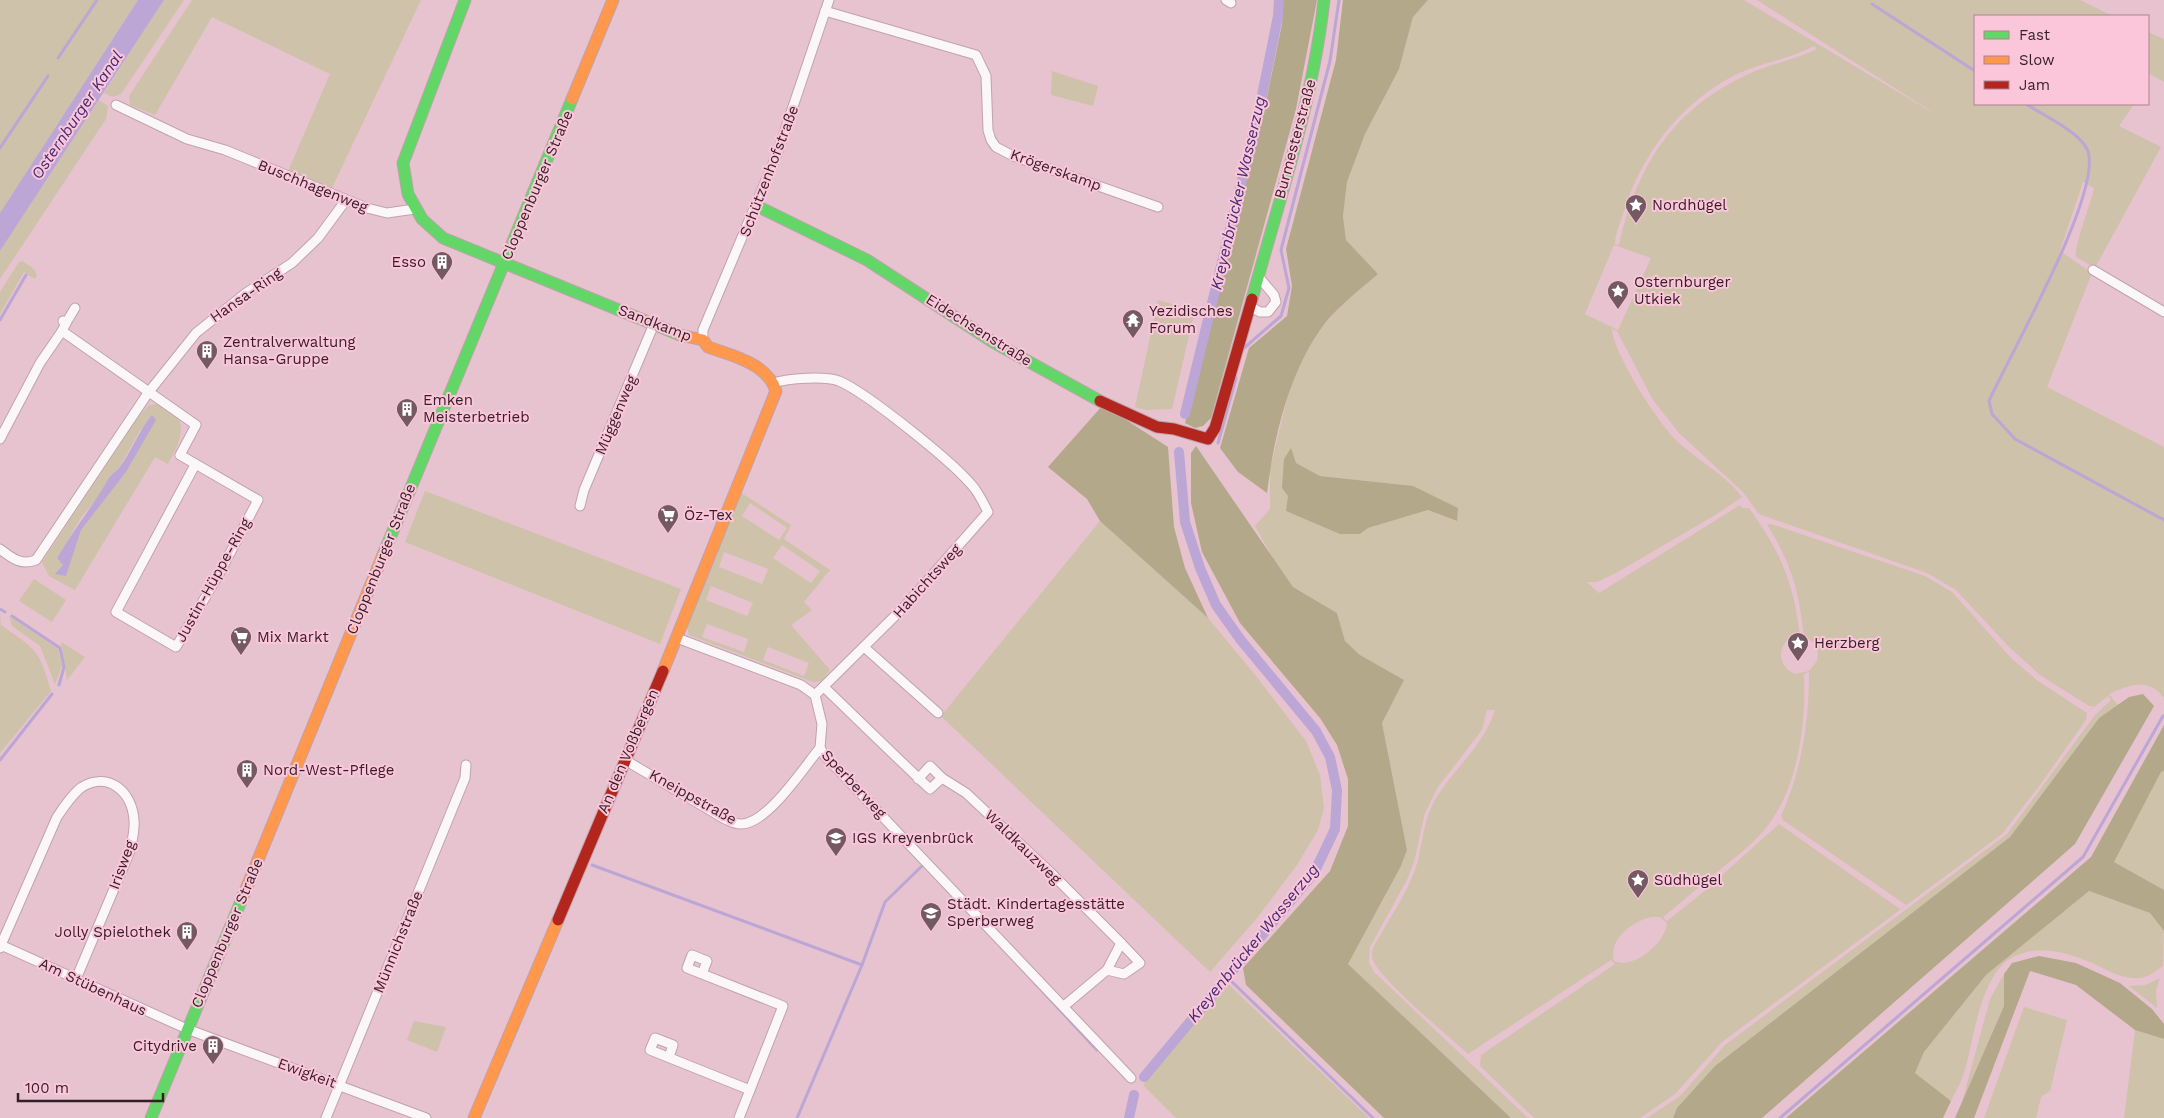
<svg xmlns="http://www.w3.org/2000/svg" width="2164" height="1118" font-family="'Work Sans',sans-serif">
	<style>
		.green { fill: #cec2aa; fill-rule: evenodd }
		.forest { fill: #b3a889 }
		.water { fill: #bba6d5 }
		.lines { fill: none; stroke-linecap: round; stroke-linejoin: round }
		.stream { stroke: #bba6d5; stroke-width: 3 }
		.canal { stroke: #bba6d5; stroke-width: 10 }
		.street-casing { stroke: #bfa3ad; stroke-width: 11 }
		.fast-casing { stroke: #bfa3ad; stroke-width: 13 }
		.slow-casing { stroke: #bfa3ad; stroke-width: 13 }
		.jam-casing { stroke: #bfa3ad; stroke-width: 13 }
		.street { stroke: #fbf6f8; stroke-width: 9 }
		.fast { stroke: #63d668; stroke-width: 11 }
		.slow { stroke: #ff974d; stroke-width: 11 }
		.jam { stroke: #b3261e; stroke-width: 11 }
		.labels { text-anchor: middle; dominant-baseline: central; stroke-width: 4; stroke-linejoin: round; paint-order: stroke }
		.street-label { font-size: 15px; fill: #361e27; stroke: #fbc6d9 }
		.poi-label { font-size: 15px; fill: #361e27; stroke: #fbc6d9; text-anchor: start }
		.water-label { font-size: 16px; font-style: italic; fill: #432b74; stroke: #fbc6d9 }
	</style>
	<rect width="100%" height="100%" fill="#e7c3d0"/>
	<!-- green -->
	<g class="green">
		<polygon points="0,0 138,0 0,213"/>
		<polygon points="164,0 184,0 121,94 113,97 104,93"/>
		<polygon points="192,0 421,0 332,188 288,171 330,74 212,17 155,115 130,105 129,96"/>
		<path d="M1428 0H1744L1940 117 1757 0H2080L2113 16H1975V104H2134L2119 126 2161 147 2095 268 2076 257C2074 245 2091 204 2094 188L2083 182 2060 251 2092 273 2047 387 2164 447V698C2149 677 2128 685 2109 694L2118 705 2099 718 2010 837 1715 1066 1677 1108 1673 1118H1647L1680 1096 1725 1045 2007 834 2095 715 2111 700 2108 696 2087 713 2086 720 2040 785 2002 834 1722 1042 1675 1094 1640 1118H1534L1480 1066 1481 1055 1615 964 1611 960 1468 1054C1451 1038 1374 975 1372 957 1371 950 1375 944 1378 939 1390 918 1404 897 1413 875 1423 852 1421 825 1434 802 1452 770 1484 746 1495 710H1487L1482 730 1438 787 1425 813 1414 862 1407 880 1370 947 1369 962 1374 972 1528 1118H1511L1348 964 1401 866 1407 850 1382 723 1404 680 1360 655 1345 641 1337 613 1293 587 1272 557 1255 526 1270 509V469L1291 382 1318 332 1343 303 1378 274 1346 240 1343 216 1347 182 1365 134 1399 69 1413 17ZM1814 46 1817 49C1797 59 1774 63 1753 72 1675 106 1637 164 1619 245L1615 244C1615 234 1620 224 1623 214 1641 155 1679 104 1735 75 1761 63 1789 59 1814 46ZM1614 245 1651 258 1618 330 1585 314ZM1612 329 1617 331 1653 400 1679 433 1743 492 1759 514 1927 573 1956 590 2009 647 2040 675 2089 706H2094L2087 713 2038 681 2011 658 1952 592 1925 576 1771 524H1767C1792 566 1798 587 1804 636H1800C1793 580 1781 553 1749 508H1742L1740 505 1599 593 1587 582H1597L1616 573 1717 514 1742 497C1726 475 1697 460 1677 441 1659 424 1613 353 1612 329ZM1296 463 1320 476 1413 486 1456 521 1428 510 1368 528 1360 534 1286 511ZM1802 636C1814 640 1820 648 1817 661L1809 671 1795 674C1773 665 1778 635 1802 636ZM1809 672C1809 723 1802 769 1781 816L1783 820 1906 905 1900 909 1779 824 1702 893 1667 921 1663 917C1681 903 1698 887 1716 873 1734 858 1755 843 1769 824 1799 783 1806 723 1804 674ZM1651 917H1660L1667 923C1665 943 1634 970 1614 961 1608 939 1632 922 1651 917Z"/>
		<polygon points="2148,32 2164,39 2164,82 2148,73"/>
		<polygon points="1052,71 1098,86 1093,106 1051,95"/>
		<polygon points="99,100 108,106 106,119 0,279 0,251"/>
		<polygon points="22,261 33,268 37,275 35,279 24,272 0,314 0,292 19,262"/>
		<polygon points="1158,300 1195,310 1172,409 1146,410 1135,407"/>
		<path d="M159 404C164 408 172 411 176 415 188 429 175 451 168 464L155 457 75 590 49 576 42 562 139 416 149 405ZM151 428 126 472 81 530 66 575 56 574 63 565 57 558 82 516 105 489 110 476 119 468 141 429Z"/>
		<polygon points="425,491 681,589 660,644 405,542"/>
		<path d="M740 492 791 525 784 539 830 570 804 602 812 610 791 625 830 670 821 681 813 682 689 635 687 627ZM750 503 787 528 779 540 742 516ZM782 545 820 571 811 583 773 558ZM724 552 768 569 762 584 719 567ZM711 586 753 603 747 616 706 600ZM707 624 748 639 744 652 702 637ZM768 647 809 663 804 676 763 660Z"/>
		<polygon points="1100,521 1208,618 1256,676 1306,741 1320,775 1324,808 1318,830 1297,865 1257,918 1210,972 941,716"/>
		<polygon points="34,579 66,600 52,622 19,601"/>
		<path d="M0 612 1 625C36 650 39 648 51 691L0 753Z"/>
		<polygon points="9,616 58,649 62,666 55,684 40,646 12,626"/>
		<polygon points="61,642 85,657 67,680"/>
		<polygon points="2164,771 2164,890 2114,862 2161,772"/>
		<path d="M2089 891 2150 913 2164 931 2163 966C2157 970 2147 978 2140 978 2121 980 2106 969 2090 962 2065 952 2038 944 2013 957 1981 973 1974 1038 1965 1070 1962 1081 1956 1091 1951 1101L1915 1073 1924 1052 1986 975Z"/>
		<polygon points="2004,974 2004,1006 1962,1102 1990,999"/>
		<polygon points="2160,978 2156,990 2157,1008 2129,986 2145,985"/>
		<polygon points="1226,982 1369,1118 1176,1118 1143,1085"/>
		<polygon points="2024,1007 2067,1020 2050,1091 2041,1097 2036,1118 1984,1118"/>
		<polygon points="414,1021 446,1027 437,1052 407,1040"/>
		<polygon points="2135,1030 2164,1039 2164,1118 2124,1118"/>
	</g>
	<!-- forest -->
	<g class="forest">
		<polygon points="1283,0 1317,0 1296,109 1211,418 1203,426 1195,428 1185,423 1267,97 1282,24"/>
		<path d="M1343 0H1428L1413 17 1399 69 1365 134 1347 182 1343 216 1346 240 1378 274C1357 292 1333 310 1318 333 1287 380 1274 438 1267 493L1238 472 1220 448 1249 348 1287 316 1292 286 1286 249 1336 60Z"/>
		<polygon points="1103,405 1168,447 1174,527 1185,568 1208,618 1100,521 1087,499 1048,467"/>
		<polygon points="1196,446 1293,587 1337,613 1345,641 1360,655 1404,680 1382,723 1407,850 1401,866 1348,964 1511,1118 1384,1118 1246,985 1243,968 1330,871 1348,826 1348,779 1337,745 1320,718 1240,623 1202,552 1191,503 1191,453"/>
		<polygon points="1291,448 1296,463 1320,476 1413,486 1458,508 1457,521 1428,510 1368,528 1360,534 1340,534 1286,511 1288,496 1282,488 1284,459"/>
		<polygon points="2143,694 2154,706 2075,844 1762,1118 1673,1118 1677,1108 1715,1066 2010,837 2099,718 2129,697"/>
		<polygon points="2164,725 2164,771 2161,772 2114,862 2164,890 2164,931 2150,913 2089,891 1986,975 1924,1052 1915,1073 1951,1101 1943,1118 1786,1118 2091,857"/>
		<polygon points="2039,956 2076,963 2120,983 2152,1009 2164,1024 2164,1039 2135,1030 2076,985 2030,971 1974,1118 1955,1118 2004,1006 2004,974 2012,963"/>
	</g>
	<!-- water -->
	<g class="water">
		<polygon points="138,0 164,0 0,251 0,213"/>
		<path d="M152 415 156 420 126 472 81 530 66 576 55 574 63 565 57 558C73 530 94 505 109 478 112 473 117 471 120 467 132 450 139 431 152 415Z"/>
	</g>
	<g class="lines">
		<!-- stream -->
		<g class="stream">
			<polyline points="1872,4 1975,71"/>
			<polyline points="58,58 97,0"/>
			<path d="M2026 104C2043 115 2078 131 2087 149 2106 187 2008 358 1989 401L1992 414 2015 439 2164 520"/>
			<polyline points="0,148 48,76"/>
			<polyline points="0,320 26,275"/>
			<polyline points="1244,348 1281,316 1289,288 1281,250 1330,61 1339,0"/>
			<polyline points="1218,443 1236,378"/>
			<polyline points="0,609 5,612"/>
			<polyline points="12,616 60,648 64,667 59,685"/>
			<polyline points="0,760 52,694"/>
			<polyline points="592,865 862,965 885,902 924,864 926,866"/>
			<polyline points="1022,969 1097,1050"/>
			<polyline points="1227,977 1373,1118"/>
			<polyline points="797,1118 862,965"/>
			<polyline points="1780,1118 2083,857 2163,716"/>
		</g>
		<!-- canal -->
		<g class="canal">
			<polyline points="1185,414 1259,110 1278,16 1279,0"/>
			<polyline points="1144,1077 1314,873 1335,829 1337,790 1330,757 1316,731 1240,639 1216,605 1200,568 1185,522 1179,452"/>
			<polyline points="1129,1118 1134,1095"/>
		</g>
		<!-- street casing -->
		<g class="street-casing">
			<g id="street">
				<polyline points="1226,0 1231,3"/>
				<polyline points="825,11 976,55 986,76 988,130 991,140 996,147 1013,156 1158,207"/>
				<polyline points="116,105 187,139 225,150 367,208 387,213 415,209"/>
				<polyline points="2093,270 2164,312"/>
				<polyline points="1251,307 1260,312 1268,312 1276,302 1274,295 1258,276"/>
				<polyline points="63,321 66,323 62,331 196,425 180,455 258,500 219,574 176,647 116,612 195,465"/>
				<polyline points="66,323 75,308"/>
				<polyline points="703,340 703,330 777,154 829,0"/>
				<path d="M774 383C788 378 825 376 839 381 867 393 956 464 975 489 980 496 984 504 988 512L906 605 815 695"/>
				<polyline points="0,439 40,363 62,331"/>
				<polyline points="580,506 584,490 654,324"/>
				<path d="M0 549C12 558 21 566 36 560L148 393 196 333 246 293 292 263 318 238 346 200"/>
				<polyline points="677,638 801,685 815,695 822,724 820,748 825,756 1131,1078"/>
				<polyline points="864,647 938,713"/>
				<path d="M824 687C859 721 894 755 930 789L942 778 930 766 918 779"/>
				<path d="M625 760 725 819C730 821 735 824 740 824 766 826 804 767 820 748"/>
				<polyline points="942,778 966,793 1050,872 1121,943"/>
				<path d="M1 945 57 817C64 807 72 794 82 787 109 771 132 792 134 820 135 831 132 841 130 851L76 979"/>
				<polyline points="0,948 1,945 187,1029 426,1118"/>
				<polyline points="702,974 707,961 692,955 687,968 783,1006 739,1118"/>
				<polyline points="1064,1006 1107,970 1121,943 1140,963 1124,974 1107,970"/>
				<polyline points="669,1057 673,1045 655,1038 650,1050 750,1090"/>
				<polyline points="326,1118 465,778 466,765"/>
			</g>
		</g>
		<!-- fast casing -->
		<g class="fast-casing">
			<g id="fast">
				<polyline points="465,0 403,163 408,194 422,219 443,238 680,335"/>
				<polyline points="757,206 867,260 993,342 1100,401"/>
				<path d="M1252 299C1279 200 1313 102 1324 0"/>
				<polyline points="383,555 572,99"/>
				<polyline points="151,1118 244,894"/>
			</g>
		</g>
		<!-- slow casing -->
		<g class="slow-casing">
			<g id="slow">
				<polyline points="572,99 613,0"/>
				<path d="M663 671 776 391C767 363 733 356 708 347L703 340 680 335"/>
				<polyline points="244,894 383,555"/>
				<polyline points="474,1118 558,920"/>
			</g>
		</g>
		<!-- jam casing -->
		<g class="jam-casing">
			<g id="jam">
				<polyline points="1100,401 1157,427 1174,429 1208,439 1215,428 1252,299"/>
				<polyline points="558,920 663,671"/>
			</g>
		</g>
		<!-- street -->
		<use href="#street" class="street"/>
		<!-- fast -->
		<use href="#fast" class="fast"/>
		<!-- slow -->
		<use href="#slow" class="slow"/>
		<!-- jam -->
		<use href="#jam" class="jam"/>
	</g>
	<!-- icons -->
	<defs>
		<g id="sight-pin" transform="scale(1.125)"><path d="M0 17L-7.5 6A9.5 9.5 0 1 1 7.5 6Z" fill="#745862" stroke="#fbc6d9"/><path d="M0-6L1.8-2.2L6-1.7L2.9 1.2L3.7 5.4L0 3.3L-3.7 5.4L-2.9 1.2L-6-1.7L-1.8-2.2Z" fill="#fff"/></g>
		<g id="building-pin" transform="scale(1.125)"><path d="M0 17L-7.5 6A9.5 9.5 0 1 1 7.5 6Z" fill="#745862" stroke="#fbc6d9"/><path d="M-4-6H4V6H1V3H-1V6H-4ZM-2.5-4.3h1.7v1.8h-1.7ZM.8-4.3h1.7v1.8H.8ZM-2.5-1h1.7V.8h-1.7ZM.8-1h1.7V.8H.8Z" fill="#fff"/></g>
		<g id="temple-pin" transform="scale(1.125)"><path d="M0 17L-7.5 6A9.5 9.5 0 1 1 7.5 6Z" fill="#745862" stroke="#fbc6d9"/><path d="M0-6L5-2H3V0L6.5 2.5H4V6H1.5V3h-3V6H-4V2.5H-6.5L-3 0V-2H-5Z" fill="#fff"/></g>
		<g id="supermarket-pin" transform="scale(1.125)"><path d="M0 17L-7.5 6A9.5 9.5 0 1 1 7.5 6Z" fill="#745862" stroke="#fbc6d9"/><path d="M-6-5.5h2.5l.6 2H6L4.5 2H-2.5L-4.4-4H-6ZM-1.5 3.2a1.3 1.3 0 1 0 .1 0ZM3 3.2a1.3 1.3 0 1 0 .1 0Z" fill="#fff"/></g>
		<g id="school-pin" transform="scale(1.125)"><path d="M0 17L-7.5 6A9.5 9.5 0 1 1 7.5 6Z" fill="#745862" stroke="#fbc6d9"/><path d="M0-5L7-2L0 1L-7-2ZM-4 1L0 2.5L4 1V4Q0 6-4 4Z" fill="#fff"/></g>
	</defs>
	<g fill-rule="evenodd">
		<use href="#sight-pin" x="1636" y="205"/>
		<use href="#building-pin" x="442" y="262"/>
		<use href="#sight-pin" x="1618" y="291"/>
		<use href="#temple-pin" x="1133" y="320"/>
		<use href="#building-pin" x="207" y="351"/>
		<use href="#building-pin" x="407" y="409"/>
		<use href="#supermarket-pin" x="668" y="515"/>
		<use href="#supermarket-pin" x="241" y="637"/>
		<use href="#sight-pin" x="1798" y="643"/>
		<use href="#building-pin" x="247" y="770"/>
		<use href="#school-pin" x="836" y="838"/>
		<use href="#sight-pin" x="1638" y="880"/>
		<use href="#school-pin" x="931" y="913"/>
		<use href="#building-pin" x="187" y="932"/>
		<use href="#building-pin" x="213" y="1046"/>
	</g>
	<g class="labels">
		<!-- street labels -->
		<g class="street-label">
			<text transform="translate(1295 139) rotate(-75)">Burmesterstraße</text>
			<text transform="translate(1056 170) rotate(20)">Krögerskamp</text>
			<text transform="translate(769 171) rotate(-69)">Schützenhofstraße</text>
			<text transform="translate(537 185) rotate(-67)">Cloppenburger Straße</text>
			<text transform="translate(313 186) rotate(22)">Buschhagenweg</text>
			<text transform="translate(246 295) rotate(-35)">Hansa-Ring</text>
			<text transform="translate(655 323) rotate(21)">Sandkamp</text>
			<text transform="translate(979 330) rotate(32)">Eidechsenstraße</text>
			<text transform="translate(616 415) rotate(-67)">Müggenweg</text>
			<text transform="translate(381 559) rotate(-68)">Cloppenburger Straße</text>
			<text transform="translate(213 580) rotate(-61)">Justin-Hüppe-Ring</text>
			<text transform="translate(927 581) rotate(-48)">Habichtsweg</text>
			<text transform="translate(628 751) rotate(-67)">An den Voßbergen</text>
			<text transform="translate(854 784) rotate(47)">Sperberweg</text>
			<text transform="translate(693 797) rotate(29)">Kneippstraße</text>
			<text transform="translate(1023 847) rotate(44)">Waldkauzweg</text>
			<text transform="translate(122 865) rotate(-70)">Irisweg</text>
			<text transform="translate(227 933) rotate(-67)">Cloppenburger Straße</text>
			<text transform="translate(398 942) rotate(-68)">Münnichstraße</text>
			<text transform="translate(93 987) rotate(25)">Am Stübenhaus</text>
			<text transform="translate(307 1073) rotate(20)">Ewigkeit</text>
		</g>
		<!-- poi labels -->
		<g class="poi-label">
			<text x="1652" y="205">Nordhügel</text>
			<text x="426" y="262" text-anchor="end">Esso</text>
			<text x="1634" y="282">Osternburger<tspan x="1634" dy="17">Utkiek</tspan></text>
			<text x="1149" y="311">Yezidisches<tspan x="1149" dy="17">Forum</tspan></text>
			<text x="223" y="342">Zentralverwaltung<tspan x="223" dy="17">Hansa-Gruppe</tspan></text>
			<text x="423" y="400">Emken<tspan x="423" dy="17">Meisterbetrieb</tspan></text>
			<text x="684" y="515">Öz-Tex</text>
			<text x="257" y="637">Mix Markt</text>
			<text x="1814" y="643">Herzberg</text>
			<text x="263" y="770">Nord-West-Pflege</text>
			<text x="852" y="838">IGS Kreyenbrück</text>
			<text x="1654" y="880">Südhügel</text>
			<text x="947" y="904">Städt. Kindertagesstätte<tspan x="947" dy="17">Sperberweg</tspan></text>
			<text x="171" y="932" text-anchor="end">Jolly Spielothek</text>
			<text x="197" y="1046" text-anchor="end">Citydrive</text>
		</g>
		<!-- water labels -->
		<g class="water-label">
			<text transform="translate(77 115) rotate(-56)">Osternburger Kanal</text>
			<text transform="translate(1238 193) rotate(-77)">Kreyenbrücker Wasserzug</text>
			<text transform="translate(1253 943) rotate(-51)">Kreyenbrücker Wasserzug</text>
		</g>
	</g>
	<!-- legend -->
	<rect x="1974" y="15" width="175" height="90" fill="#fbc6d9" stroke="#ac8392"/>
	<rect x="1984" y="31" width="25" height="8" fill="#63d668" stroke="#ac8392"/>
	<text x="2019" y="40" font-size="15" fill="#361e27">Fast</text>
	<rect x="1984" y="56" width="25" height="8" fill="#ff974d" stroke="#ac8392"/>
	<text x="2019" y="65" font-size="15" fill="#361e27">Slow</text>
	<rect x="1984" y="81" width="25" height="8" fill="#b3261e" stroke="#ac8392"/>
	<text x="2019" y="90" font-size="15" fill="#361e27">Jam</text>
	<!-- scale -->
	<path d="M18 1093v8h145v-8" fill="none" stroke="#361e27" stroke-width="2.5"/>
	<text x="25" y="1093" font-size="15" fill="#361e27" stroke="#fbc6d9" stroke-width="4" paint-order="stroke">100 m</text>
</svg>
